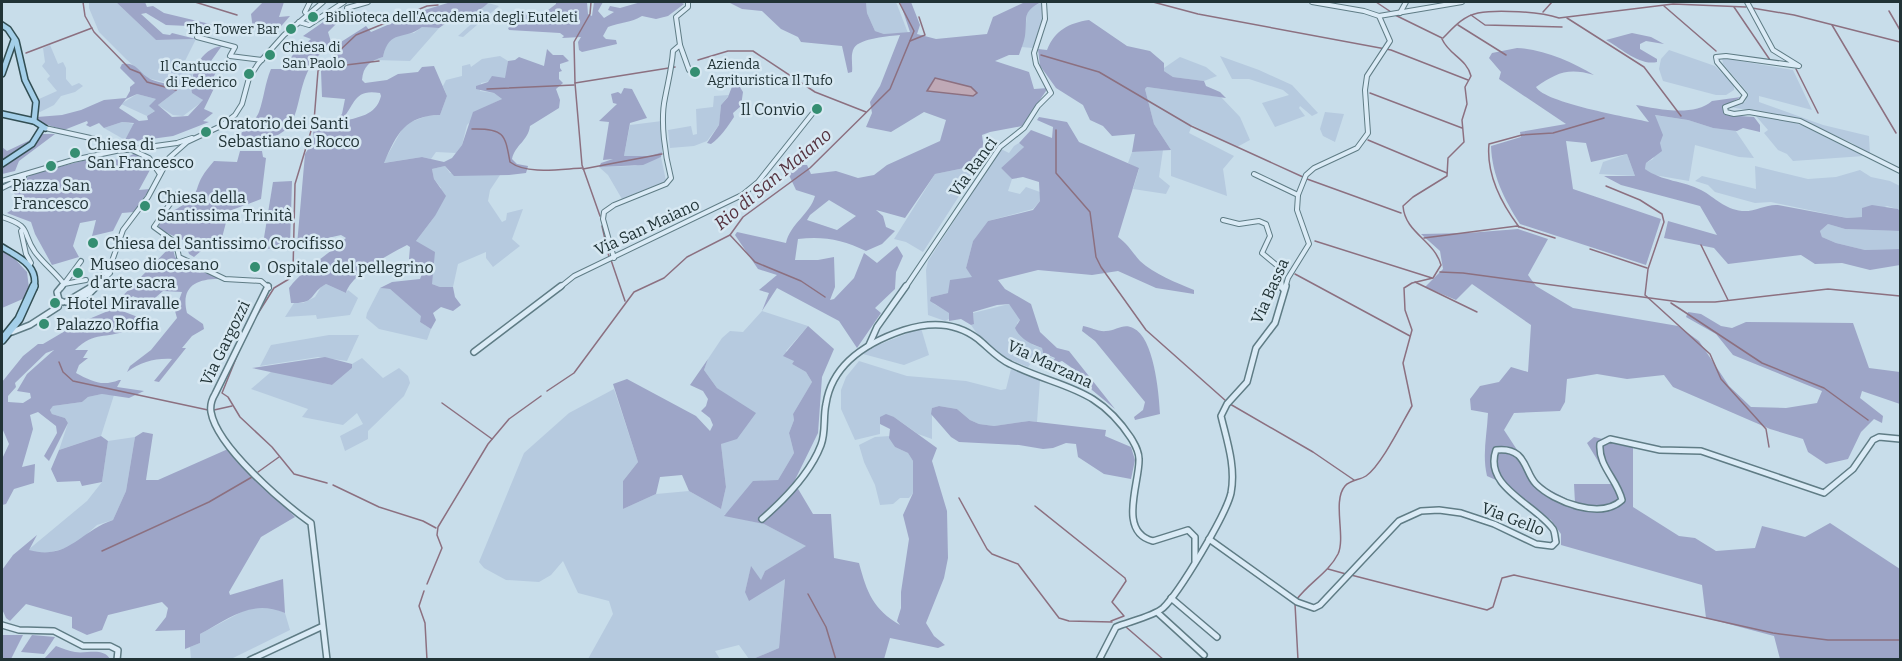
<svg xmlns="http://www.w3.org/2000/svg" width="1902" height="661" font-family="Bitter,serif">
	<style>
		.farmland { fill: #b6cadf }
		.green { fill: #9da5c7; fill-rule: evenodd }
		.water { fill: #bfa9b6; stroke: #8c7080; stroke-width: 1.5 }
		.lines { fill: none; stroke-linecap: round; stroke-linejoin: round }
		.stream { stroke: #8c7080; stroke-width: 1.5 }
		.minor-far1-casing { stroke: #5f7c85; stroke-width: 6 }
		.minor-casing { stroke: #5f7c85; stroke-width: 8 }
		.major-far1-casing { stroke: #324e53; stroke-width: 8 }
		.major-casing { stroke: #324e53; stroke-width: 10 }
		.minor-far1 { stroke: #dbebf6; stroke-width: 4 }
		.minor { stroke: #dbebf6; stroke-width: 5 }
		.major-far1 { stroke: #a4cfe9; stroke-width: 5 }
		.major { stroke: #a4cfe9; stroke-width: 7 }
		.poi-dot { fill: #358e71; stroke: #d7e8f2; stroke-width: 2 }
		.labels { text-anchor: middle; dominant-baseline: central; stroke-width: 5; stroke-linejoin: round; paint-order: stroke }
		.far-poi-label { font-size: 14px; fill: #213336; stroke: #d7e8f2; text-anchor: start }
		.poi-label { font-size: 16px; fill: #213336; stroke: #d7e8f2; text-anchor: start }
		.street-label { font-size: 16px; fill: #213336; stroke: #d7e8f2 }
		.water-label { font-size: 18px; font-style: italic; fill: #55323f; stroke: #d7e8f2 }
	</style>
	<rect width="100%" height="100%" fill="#c8ddea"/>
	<!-- farmland -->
	<g class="farmland">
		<polygon points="89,2 116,2 156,40 196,39 183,65 195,67 191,80 203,101 183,116 173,115 158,105 179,89 172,84 147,78 126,59 99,32 89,8"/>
		<polygon points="866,2 896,2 908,33 884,34 875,31 867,13"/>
		<polygon points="1042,2 1043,18 1033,48 1021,47 1025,34 1027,13 1030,8"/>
		<polygon points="488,3 499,6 463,37 458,36 479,17 468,25 462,21"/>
		<polygon points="422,27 439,28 410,61 374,60 383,57 386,44 391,39 402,34 414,33"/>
		<polygon points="50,45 58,64 63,62 66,68 66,79 72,86 79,83 83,86 75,92 61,96 54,105 38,113 39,99 57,91 47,79 50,76 42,66 45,62 43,48"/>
		<polygon points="1669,50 1715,66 1734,85 1734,90 1726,95 1716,95 1663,81 1659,69 1661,59"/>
		<polygon points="500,56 508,61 506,78 481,83 480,91 494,93 502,99 485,107 467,125 462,145 456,153 436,152 431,159 422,157 383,163 405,124 427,116 440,115 447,96 443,86 446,80 462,76 462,66 470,64 471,67 482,59"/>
		<polygon points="1220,56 1259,70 1292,85 1318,113 1312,116 1300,106 1299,108 1305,116 1275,127 1262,103 1289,95 1283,90 1249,79 1232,79"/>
		<polygon points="1180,57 1206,67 1217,76 1204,81 1173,77 1164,71 1164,68"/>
		<polygon points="1722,58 1793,70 1812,110 1759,96 1759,102 1823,125 1869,136 1870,155 1852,143 1798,119 1730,107 1745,102 1748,93 1723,64"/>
		<polygon points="1147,87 1221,97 1240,117 1250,140 1237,147 1192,125 1189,133 1234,156 1223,169 1227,196 1171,176 1171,150 1154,124 1145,89"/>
		<polygon points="137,94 156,99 156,110 147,116 121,104"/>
		<polygon points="729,95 721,105 719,125 707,141 694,146 670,148 668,130 691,126 693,135 697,134 696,109 713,107 714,96"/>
		<polygon points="1325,112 1344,114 1335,142 1323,136 1320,129"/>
		<polygon points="1654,115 1688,120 1713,128 1735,130 1754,158 1739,157 1695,145 1689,181 1654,175 1645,169 1646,163 1653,159 1660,143"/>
		<polygon points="1755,115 1789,121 1810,128 1837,140 1864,156 1793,161 1787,154 1778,150 1764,133 1768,130"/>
		<polygon points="662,121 662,152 650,156 624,156 630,125"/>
		<polygon points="122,122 135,124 125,140 104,128"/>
		<polygon points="1019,143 1024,147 1001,168 1012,179 1008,191 1020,194 1026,187 1040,192 1040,201 1033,209 988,221 973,241 966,268 973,277 948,293 931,297 934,304 950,313 951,318 945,321 928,315 926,270 928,261 1001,149 1009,153 1014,146"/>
		<polygon points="1163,150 1159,177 1170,186 1166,194 1133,189 1139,169 1128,163 1132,152"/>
		<polygon points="1627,154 1635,176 1599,174 1603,162"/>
		<polygon points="661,157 666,181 622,199 608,175 599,167 635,166"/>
		<polygon points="979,165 923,252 906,242 894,239 935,174"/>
		<polygon points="445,166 450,173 500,175 490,190 488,201 502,222 506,220 507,213 523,209 512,239 520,246 493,267 486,258 486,252 458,264 453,287 440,287 432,284 416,241 435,216 441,188 434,179 432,169"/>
		<polygon points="1755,166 1808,179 1836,177 1860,170 1871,177 1890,181 1900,186 1900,210 1887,206 1862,217 1847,218 1771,202 1755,203 1715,192 1708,185 1695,181 1702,176 1756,189"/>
		<polygon points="1828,224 1845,229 1900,231 1900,249 1865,250 1836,243 1822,237 1820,231"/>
		<polygon points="326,284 346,293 348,290 358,298 350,315 317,319 316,315 285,317 294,303 303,303 315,297 321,287"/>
		<polygon points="380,288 390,289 422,316 420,322 431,329 427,340 379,329 366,318 367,313"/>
		<polygon points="1009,304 1019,315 1020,320 1017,323 1033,345 1042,348 1043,353 1055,359 1051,365 1034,360 1028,367 1004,357 978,335 971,325 974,323 973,313"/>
		<polygon points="762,311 808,326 786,351 794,361 792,364 806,372 812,382 793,414 794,420 789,433 794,453 778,480 724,515 764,524 807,546 765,571 761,581 751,567 745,592 785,578 779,648 753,659 749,659 739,645 715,651 720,659 588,659 613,614 609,601 578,593 563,561 551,575 539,582 506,580 484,568 479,562 524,453 569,413 614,389 638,462 623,481 623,509 656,494 689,491 721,509 726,487 721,444 750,411 717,388 704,370 708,359 722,338 730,331 743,332"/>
		<polygon points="921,328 929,355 904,365 863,354 873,347"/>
		<polygon points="329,335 359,335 347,361 318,357 260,366 271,345"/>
		<polygon points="362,358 383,378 399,368 408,376 410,383 404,396 368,431 368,439 345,451 340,436 363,424 357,413 343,425 302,417 308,409 251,389 272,371 332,385 352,368 352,364"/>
		<polygon points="859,361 907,376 966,381 1001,390 1006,389 1011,369 1040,380 1037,422 1029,421 994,426 979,424 970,420 957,409 939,406 932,408 932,439 918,434 894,417 880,418 880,434 855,440 841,409 841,390 846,377"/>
		<polygon points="102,394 114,395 101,436 59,450 68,423 65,418 52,414 50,410 53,406 82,402 88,397"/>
		<polygon points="890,436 895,447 908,453 913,461 913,493 909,498 900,498 893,504 880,505 875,485 864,462 859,445 875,437"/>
		<polygon points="135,437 126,491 113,520 97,525 76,544 63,549 42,554 28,550 87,501 102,482 108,441"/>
		<polygon points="269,606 285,613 290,630 231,659 191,659 190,647 200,643 200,634 247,609"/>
	</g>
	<!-- green -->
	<g class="green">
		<polygon points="116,2 145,2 147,7 153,6 164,13 214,25 211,27 166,25 146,13 141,14 163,34 170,35 172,33 196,39 156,40"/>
		<polygon points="263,2 284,2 279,17 290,16 276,32 253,29 251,14"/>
		<path d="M451 2H489C475 17 455 16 439 28L422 27C405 41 389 28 383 57 370 61 363 66 362 80L365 83 387 80 398 74 418 72 422 67 434 66 447 96 440 115C405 116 397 133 384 163L422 157 444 162 452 158 462 145 473 112 502 99 494 93 476 89V86L488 82 492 76 505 78 508 61 515 60 519 57 544 66 547 49 553 55H563L569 61 560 64V68L562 71 559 72V79L563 83 556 89 560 100 559 108 530 126C528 141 515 145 512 159L517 164 528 166 526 173 509 175 454 176 445 166 432 169 434 179 446 196 435 216 416 241 435 252 432 284 440 287H453L455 297 461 305 453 311 441 307 433 313 436 320 431 329 420 322 421 316 390 289 380 288 392 282 420 279 425 267 409 259 410 247 407 245C390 254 351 274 346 293L326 284C309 293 317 304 291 303L289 288C304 268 327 256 346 238L341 235 297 245 305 154 314 140 313 131C323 129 331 124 340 122 358 117 376 116 381 96L380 93C353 88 355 106 342 119H337L342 114 345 99 322 97 321 71 342 49 341 42 366 26 371 32 418 12Z"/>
		<path d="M556 2H587L588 14 592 16 594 2H603L598 11 604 18 614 12 608 10 610 6 620 8 641 2H680L684 4 668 16 656 19 642 16C631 23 620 22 608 27L603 36 606 39 616 40 617 44 582 52 579 50 578 42 581 37 562 38 564 36 560 33 509 30 508 28 518 23 503 24 493 22C504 9 519 13 535 11V16L539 17 556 4Z"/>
		<path d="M728 2H866L867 13 875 31 884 34 910 32 900 2H911L920 25 917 34 936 39 987 34 993 17 1025 2H1041C1021 13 1028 17 1025 36 1024 42 1021 49 1019 55H1009L995 61 1029 72 1034 89 1048 88 1022 126 990 132 982 135 984 149 991 154 979 165 935 174 905 218 876 210 883 216 886 227 895 231 882 244 866 251C843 240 824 236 798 239L795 260H818L834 257 835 287 830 300 834 299 854 278 864 253 877 263 897 246 903 256 896 272 895 289 875 308 881 313 857 348 839 321 777 288 762 311 769 293 759 290 777 275 758 269 735 235 737 232 786 243C790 224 810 214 815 196L796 190 788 173 797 165H807L811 174 836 171 858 178 874 175 887 165 940 141 946 120 924 112 891 132 866 127 872 113 870 102 880 86 900 35C890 36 860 38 854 48 850 55 853 65 852 72L848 73 842 46 801 42 798 37 781 29 762 11 742 9ZM829 200 856 216 837 230 807 220 810 215Z"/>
		<path d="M343 17 328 32 331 42C324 50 315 58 310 67 292 100 306 134 258 141 249 142 245 147 236 145L234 142C241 131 254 124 259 112 264 98 265 83 271 69H284L294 53 311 39 303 36 329 18Z"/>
		<path d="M1089 20 1127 46 1150 51 1164 63V71L1173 77 1204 81 1206 86 1220 92 1226 98 1147 87 1145 89 1154 124 1171 150 1132 152 1135 134 1112 136 1103 126 1090 120 1083 105 1056 88 1046 74 1040 66 1038 49 1047 50C1055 30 1069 23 1089 20Z"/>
		<path d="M1632 33 1651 37 1664 44 1646 41 1640 44V49L1657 59V62C1639 66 1621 48 1606 40Z"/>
		<path d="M222 46 227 47H221L211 61 213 65 219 66 213 78 218 80 204 109 213 113 203 121 209 122 173 136 129 142 125 140 134 123 122 122 104 128 99 123 90 127 86 125 88 123 87 121 64 130 38 122 37 117 62 115 81 110 104 100 126 98 130 91V87L135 83 120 68 122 64C136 62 137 70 147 77 156 84 170 82 179 89L158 105 172 117 188 116 203 100 192 93C189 74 201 48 222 46ZM137 94 156 99 149 106 155 111 147 116 148 120 139 121 119 108 126 99Z"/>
		<path d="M1517 48C1543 49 1572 62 1594 75 1568 67 1556 73 1536 87 1545 103 1628 117 1649 122L1636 105C1658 109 1694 117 1712 101L1741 97 1722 107 1725 115 1754 117 1760 125V132L1743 128 1737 131 1713 128 1688 120 1655 115 1663 135 1660 143 1662 151 1646 163 1645 169C1661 181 1684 181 1701 190 1716 198 1724 209 1742 211 1755 212 1766 204 1778 205L1847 218 1862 217V208L1872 205 1898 209 1900 211V231L1845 229 1828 224 1820 231 1822 237 1836 243 1865 250 1900 249V265L1870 270 1842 263 1815 264 1801 255 1728 264 1714 248 1664 238 1668 221 1717 235 1700 206 1621 185 1604 176H1635L1627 154 1591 162 1586 143 1566 141 1573 189 1661 219 1646 265 1520 224C1504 199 1492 175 1491 146L1521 137 1520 132 1566 124 1499 79 1501 72 1489 58 1492 53Z"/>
		<path d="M733 84H738L743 92 741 106 733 113 734 117C728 126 720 138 711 144L707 143 719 125 721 105 728 97Z"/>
		<polygon points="624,88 632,89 647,118 630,123 624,156 650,156 662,152 661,157 643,165 599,167 601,163 613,159 603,160 609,122 599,121 617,104 613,103 611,94 618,92 621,94"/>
		<path d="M1039 117 1067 122 1079 142 1139 168 1118 237C1128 244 1132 252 1140 261 1154 274 1177 283 1194 290V294L1156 288 1118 271 1092 275 1038 270 998 280 1005 289 1031 304 1040 332 1057 348 1069 351 1115 409 1092 390 1075 370 1062 361 1051 365 1055 358 1043 353 1042 348C1031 344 1020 339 1015 328L1020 320 1009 304 997 305 973 312 974 324 971 325 961 319 949 321V313L930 301 931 297 948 293 950 280 972 277 966 268 973 241 988 221 1033 210 1040 201 1039 182 1023 177 1012 179 1001 168 1024 147 1019 143 1031 130 1052 138 1053 127 1037 120Z"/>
		<polygon points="43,134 55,134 19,161 15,171 2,174 2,147 7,151"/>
		<path d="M240 151H262L263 157 266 158 261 199 229 211 219 249 201 251 194 257 189 254 185 241 158 229C160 215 178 210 188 201 199 192 196 187 202 177 205 171 210 166 214 161L237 162Z"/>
		<polygon points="138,152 144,155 151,168 139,190 150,189 134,212 122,213 113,231 92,236 96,220 80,223 73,246 79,257 52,265 35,234 31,222 7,213 21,204 10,187 35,173 98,157 121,160"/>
		<polygon points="292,181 290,245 262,250 273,182"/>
		<path d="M1518 229 1548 239 1528 275 1536 286 1573 308 1678 326 1699 341 1729 386 1751 407 1786 408 1817 403 1822 391 1733 355 1716 334 1686 317 1688 312 1701 314 1721 326 1732 328 1746 322 1853 323 1869 368 1900 372V404L1862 391 1860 398 1883 416 1882 423 1874 419 1861 432 1848 459 1826 464 1808 452 1803 439 1770 429 1673 387 1664 375 1627 379 1597 374 1567 379 1565 402 1560 411 1514 413 1504 430 1540 485 1575 503 1574 484H1612L1587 443 1594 437 1633 446V507L1679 536 1695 538 1716 551 1755 548 1762 526 1805 537 1830 523 1900 569V659H1780L1774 636 1706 618 1702 585 1561 545V534L1551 520 1525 502 1507 485 1487 476C1482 455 1487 435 1488 413L1471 410 1470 399 1480 386 1499 382 1511 367 1528 372 1531 325 1472 284 1456 300 1425 287 1443 269 1440 251 1421 234 1468 233Z"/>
		<path d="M172 245 175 257 181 262 222 279C198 278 180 285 187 313L203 324 204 329 192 336 182 348H186L159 382 154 381 172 359C155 358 141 362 127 372L130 366 151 350 177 318 175 311 182 292 163 291 148 304 133 296 117 309 143 319C138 323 133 327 127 330 105 340 96 330 75 350H88L83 358H88L79 365 76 373C91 381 102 387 119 380H121L117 387 144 391 129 398 102 394 88 397 82 402 53 406 50 410 52 414 65 418 68 423 49 461 44 456 57 433 56 426 38 412 30 415 33 429 22 467 35 464 34 483 14 489 6 504 2 505V459L9 444 2 428V382L23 356 38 344H43L77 324 108 311ZM54 350 27 374 17 391 30 393 31 398 23 403 8 402V396L16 387 15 383 46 353Z"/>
		<polygon points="2,250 13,257 27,272 29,288 25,298 2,308"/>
		<path d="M808 326 834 349 822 377 818 433 794 482 813 514H831L834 558 859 563C867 593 873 609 900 625L897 621 901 608V592L909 539 903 515 913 493V461L908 453 895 447 889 438 890 429 880 424V417L886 414 894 417 937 448 932 461 947 511 948 558 944 578 926 623 934 636 945 645 938 648 890 638 884 659H753L779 648 785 579 749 601 745 592 751 566 761 580 765 571 806 546 764 524 724 516 753 481 778 480 794 453 789 433 794 420 793 414 812 382 806 372 792 364 794 361 783 356Z"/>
		<path d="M1083 326C1090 327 1099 332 1106 331 1116 331 1123 323 1133 328 1154 337 1159 393 1160 414L1135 420 1134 417 1143 410 1145 402 1095 341 1082 331Z"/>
		<polygon points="325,357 352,364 352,368 332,385 252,368"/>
		<polygon points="708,359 704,370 717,388 756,413 737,439 721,444 726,487 721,509 689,491 682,475 660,477 656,494 623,509 623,481 638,462 613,384 627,379 696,416 710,431 713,425 710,418 701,411 706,406 708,399 703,391 690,385"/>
		<polygon points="939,406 957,409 970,420 979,424 994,426 1029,421 1106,430 1105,436 1131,447 1135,460 1131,479 1104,474 1078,457 1076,444 1066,443 1053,448 1043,449 1019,445 959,442 951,437 931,414 932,408"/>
		<path d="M143 432 153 434 146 480H158L228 449 295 517 261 537 229 592 230 595 283 579 285 613C251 599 230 618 200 634V643L185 649V630L155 631 166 617 168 608 162 602 108 615 102 630 87 635 72 628V617L26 604 10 621 6 618 2 609V570L13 555 37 535 29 550C68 561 80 531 113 520L126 491 135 437Z"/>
		<polygon points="101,436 108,441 102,482 82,486 80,481 57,482 51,469 59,450"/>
		<polygon points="2,635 23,635 11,659 2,659"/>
		<polygon points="32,635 55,637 44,654 21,652"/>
		<path d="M56 646C62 648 69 651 75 652 87 654 103 647 110 659H44Z"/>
	</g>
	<!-- water -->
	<polygon class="water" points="935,78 971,87 977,93 973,96 927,91"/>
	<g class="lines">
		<!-- stream -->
		<g class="stream">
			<polyline points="83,2 85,16 94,32 130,69 140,73 147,82 176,90"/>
			<polyline points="195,2 237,15"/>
			<polyline points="591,2 590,14 574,42 575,83 582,165 600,216"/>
			<polyline points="1153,2 1198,14 1391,50 1468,80"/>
			<polyline points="1376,2 1391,12"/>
			<polyline points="1664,6 1716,51"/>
			<polyline points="1734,7 1770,60"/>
			<polyline points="1752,8 1794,15 1900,42"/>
			<polyline points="1889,11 1900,30"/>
			<polyline points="1543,12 1552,2"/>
			<polyline points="1395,15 1442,38"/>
			<polyline points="1471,15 1485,25 1562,27"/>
			<polyline points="1567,18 1644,67 1681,116"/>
			<polyline points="1458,25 1506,55"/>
			<polyline points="1832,25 1896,133"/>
			<path d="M1443 38C1453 28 1463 16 1478 13 1498 9 1540 12 1559 18L1673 4 1746 7"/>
			<polyline points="910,41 925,35 919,17"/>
			<polyline points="26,53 92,28"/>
			<polyline points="1041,55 1099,72 1191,126 1303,177"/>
			<polyline points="698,60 728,51 753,51 815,92 866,112"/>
			<polyline points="321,68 379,61"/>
			<polyline points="1796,69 1818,113"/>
			<polyline points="575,83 675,67"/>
			<polyline points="487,89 574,85"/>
			<polyline points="1370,93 1462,128"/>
			<path d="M472 129C505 128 505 135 510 162 527 175 561 169 582 168"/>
			<polyline points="1056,130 1056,173 1090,212 1096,257 1101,267 1146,330 1226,401"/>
			<polyline points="1368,140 1447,173"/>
			<polyline points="583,169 662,154"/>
			<polyline points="1307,179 1401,213"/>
			<polyline points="1606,186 1640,200 1662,214 1664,222 1648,269 1645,295 1710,354 1721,379 1766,429 1769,447"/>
			<polyline points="602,226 609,257"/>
			<path d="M1519 227C1501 203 1486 175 1489 144L1522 135 1553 133 1604 118"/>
			<polyline points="730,235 755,262 801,281 825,297"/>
			<polyline points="1424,238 1517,226 1555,238"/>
			<polyline points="1315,241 1432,278"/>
			<polyline points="1701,245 1728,300"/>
			<polyline points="1590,249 1647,268"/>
			<polyline points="611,260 625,301"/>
			<polyline points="1440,272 1463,273 1680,302 1715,302 1828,289 1900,296"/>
			<polyline points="1295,274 1410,336"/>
			<polyline points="1415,282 1477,312"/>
			<polyline points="1671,303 1762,363 1824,388 1868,420"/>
			<polyline points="257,315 274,288 289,279 293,271 295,184 314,121 318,71 356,35 427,6 438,5"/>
			<polyline points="239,351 222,393 228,397 240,417 272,447 294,474 327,483"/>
			<polyline points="59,362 63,372 73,381 208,410"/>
			<polyline points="547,391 574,373 634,292 664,278 687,257 730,235 743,217 810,168 890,89 914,31 899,2"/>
			<polyline points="442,403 492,439"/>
			<polyline points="1230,404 1313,452 1354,480"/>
			<polyline points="214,410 232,406"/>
			<polyline points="258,472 279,457"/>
			<polyline points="333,485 379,507 423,521 436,528"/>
			<polyline points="959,498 987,549 992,554 1018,564 1059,618 1069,621 1112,622"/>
			<polyline points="1035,506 1125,578 1126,581 1112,602 1124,616 1111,621"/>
			<polyline points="102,551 209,502 252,477"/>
			<polyline points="1328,569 1346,574"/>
			<polyline points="1351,575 1487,610 1493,607 1502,578 1514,575 1773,633 1828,640 1900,640"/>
			<polyline points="427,584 442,548 437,535 438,527 488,444 509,419 541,396"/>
			<polyline points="424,591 419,606 425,623 427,660"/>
			<polyline points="808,594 826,627 836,660"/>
			<path d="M1297 599C1309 583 1329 572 1338 554 1346 537 1332 501 1345 486 1350 480 1360 480 1366 476 1381 466 1402 423 1412 406L1403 363 1412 330 1405 310 1404 288 1412 283 1433 278 1441 265C1434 240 1405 233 1403 206L1413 197 1447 176 1448 158 1464 142 1462 120 1467 104 1465 87 1471 76C1467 59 1449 55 1442 39"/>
			<polyline points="1295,604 1298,660"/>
			<polyline points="1126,627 1164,660"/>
		</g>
		<!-- minor-far1 casing -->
		<g class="minor-far1-casing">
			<g id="minor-far1">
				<polyline points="1312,2 1364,11 1379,16 1462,2"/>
				<polyline points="1747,2 1773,50 1799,66 1726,56 1716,57 1717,62 1745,95 1741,101 1725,107 1726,112 1734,114 1749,112 1800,121 1900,171"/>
				<polyline points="347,8 368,2"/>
				<polyline points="1400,13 1406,2"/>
				<polyline points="307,14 305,12 310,2"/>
				<polyline points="299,22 309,25 344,2"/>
				<polyline points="197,37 235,47 230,56 262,60"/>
				<polyline points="680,45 689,70"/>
				<polyline points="45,128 95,139 119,151 177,143 192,138"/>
				<polyline points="132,150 149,158 160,174"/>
				<polyline points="1254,174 1298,195"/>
				<polyline points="2,181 73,160 116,151"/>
				<polyline points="2,188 24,177"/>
				<polyline points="176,195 154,227 176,243 179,257 225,279 261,281 269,288"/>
				<path d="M2 217C33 227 21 232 35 252 44 264 56 273 64 284L61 288"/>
				<polyline points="1223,220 1239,224 1259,221 1266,224 1270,236 1262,253 1280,268 1282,288"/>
				<polyline points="23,229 21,231 26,254 31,263 29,266"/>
				<path d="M614 258 603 219 604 212 614 205 666 184 671 178C665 155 660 121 665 98 668 82 672 67 673 51L680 45 676 17 688 7V2"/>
				<polyline points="111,264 123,230 148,197 169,158 187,142 221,126 235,115 242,104 249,78 258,64 284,35 323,2"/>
				<polyline points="64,284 81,261"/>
				<polyline points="64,284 86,280"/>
				<polyline points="92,288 105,272"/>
				<polyline points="95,288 110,273 104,273"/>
				<polyline points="559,288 574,276 742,195 758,182 816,109"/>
				<polyline points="905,288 1000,147 1024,128 1038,106 1051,93 1036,64 1034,53 1045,19 1044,2"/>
				<polyline points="1285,288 1288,278 1309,244 1297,210 1298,195 1306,175 1314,168 1357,148 1368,133 1365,90 1367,76 1390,41 1379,16"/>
			</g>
		</g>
		<!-- minor casing -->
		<g class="minor-casing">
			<g id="minor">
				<polyline points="62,286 57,292 59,300 63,302"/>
				<path d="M268 286 215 394C212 399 210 406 211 412 217 447 283 503 311 523L327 660"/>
				<polyline points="1281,286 1284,290"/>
				<polyline points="75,301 90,293 97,286"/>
				<polyline points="66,302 93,286"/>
				<polyline points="12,332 30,325 58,307"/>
				<polyline points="869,345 877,327 906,286"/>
				<polyline points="474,352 561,286"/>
				<path d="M762 519C785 499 810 474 821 445 826 432 823 417 826 404 832 364 868 342 904 330 929 322 956 322 978 339 988 347 997 358 1010 364 1061 389 1096 385 1131 438 1135 445 1139 451 1139 459 1140 482 1117 532 1153 541L1188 530 1195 537V561"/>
				<path d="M1209 539 1297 602 1314 608 1320 605 1399 521 1421 511 1439 510 1461 513 1494 524 1536 544 1552 546 1556 542C1555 538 1555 532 1553 529 1535 504 1483 487 1496 450 1504 449 1512 450 1518 455 1527 463 1528 476 1536 484 1554 502 1601 520 1622 500 1617 479 1598 466 1600 444L1610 439 1660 450 1701 451 1824 493 1853 469 1873 440 1879 437 1900 439"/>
				<polyline points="1171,598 1217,637"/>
				<polyline points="1158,613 1204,655"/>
				<polyline points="2,625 19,630 54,631 83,646 110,646 118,650 117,660"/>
				<polyline points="250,660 321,627"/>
				<path d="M1099 660 1116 627C1128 622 1154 616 1163 608 1179 593 1226 515 1231 493 1236 467 1227 441 1221 416L1227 404 1247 382 1256 348 1275 323 1286 286"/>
			</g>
		</g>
		<!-- major-far1 casing -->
		<g class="major-far1-casing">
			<g id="major-far1">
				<polyline points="2,25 8,29 16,41 25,80 36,102 34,121"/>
				<polyline points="2,74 14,40"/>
				<polyline points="2,114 34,121 45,128"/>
				<polyline points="2,164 32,144 42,128"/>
				<path d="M2 247C18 257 39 265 34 288"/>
			</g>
		</g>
		<!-- major casing -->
		<g class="major-casing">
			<polyline id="major" points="2,340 19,319 34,286"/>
		</g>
		<!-- minor-far1 -->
		<use href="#minor-far1" class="minor-far1"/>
		<!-- minor -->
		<use href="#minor" class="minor"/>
		<!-- major-far1 -->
		<use href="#major-far1" class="major-far1"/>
		<!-- major -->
		<use href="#major" class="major"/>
	</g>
	<!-- markers -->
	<g class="poi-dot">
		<circle cx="313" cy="17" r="6"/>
		<circle cx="291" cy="29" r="6"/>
		<circle cx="270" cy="55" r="6"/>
		<circle cx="695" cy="72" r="6"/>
		<circle cx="249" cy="74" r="6"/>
		<circle cx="817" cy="109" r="6"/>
		<circle cx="206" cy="132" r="6"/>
		<circle cx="75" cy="153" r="6"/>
		<circle cx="51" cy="166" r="6"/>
		<circle cx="145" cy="206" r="6"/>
		<circle cx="93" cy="243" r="6"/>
		<circle cx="255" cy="267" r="6"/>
		<circle cx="78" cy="273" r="6"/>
		<circle cx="55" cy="303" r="6"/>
		<circle cx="44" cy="324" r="6"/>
	</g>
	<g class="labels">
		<!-- far-poi labels -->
		<g class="far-poi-label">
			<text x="325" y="17">Biblioteca dell'Accademia degli Euteleti</text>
			<text x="279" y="29" text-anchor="end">The Tower Bar</text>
			<text x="282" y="47">Chiesa di<tspan x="282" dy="16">San Paolo</tspan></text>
			<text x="707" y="64">Azienda<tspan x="707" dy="16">Agrituristica Il Tufo</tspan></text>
			<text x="237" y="66" text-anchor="end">Il Cantuccio<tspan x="237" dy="16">di Federico</tspan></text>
		</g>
		<!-- poi labels -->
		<g class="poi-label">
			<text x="805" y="109" text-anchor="end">Il Convio</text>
			<text x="218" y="123">Oratorio dei Santi<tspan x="218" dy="18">Sebastiano e Rocco</tspan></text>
			<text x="87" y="144">Chiesa di<tspan x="87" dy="18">San Francesco</tspan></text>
			<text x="51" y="185" text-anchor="middle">Piazza San<tspan x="51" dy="18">Francesco</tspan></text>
			<text x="157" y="197">Chiesa della<tspan x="157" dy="18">Santissima Trinità</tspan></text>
			<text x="105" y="243">Chiesa del Santissimo Crocifisso</text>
			<text x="90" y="264">Museo diocesano<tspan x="90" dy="18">d'arte sacra</tspan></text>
			<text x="267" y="267">Ospitale del pellegrino</text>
			<text x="67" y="303">Hotel Miravalle</text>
			<text x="56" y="324">Palazzo Roffia</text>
		</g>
		<!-- street labels -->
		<g class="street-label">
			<text transform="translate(973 167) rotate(-54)">Via Ranci</text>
			<text transform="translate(647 227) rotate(-25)">Via San Maiano</text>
			<text transform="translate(1270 291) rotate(-66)">Via Bassa</text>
			<text transform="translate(225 343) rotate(-64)">Via Gargozzi</text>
			<text transform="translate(1050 364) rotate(25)">Via Marzana</text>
			<text transform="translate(1513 519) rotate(21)">Via Gello</text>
		</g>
		<!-- water labels -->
		<g class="water-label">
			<text transform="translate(773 179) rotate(-40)">Rio di San Maiano</text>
		</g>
	</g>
	<!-- border -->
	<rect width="1902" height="661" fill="none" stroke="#213336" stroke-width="6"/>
</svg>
